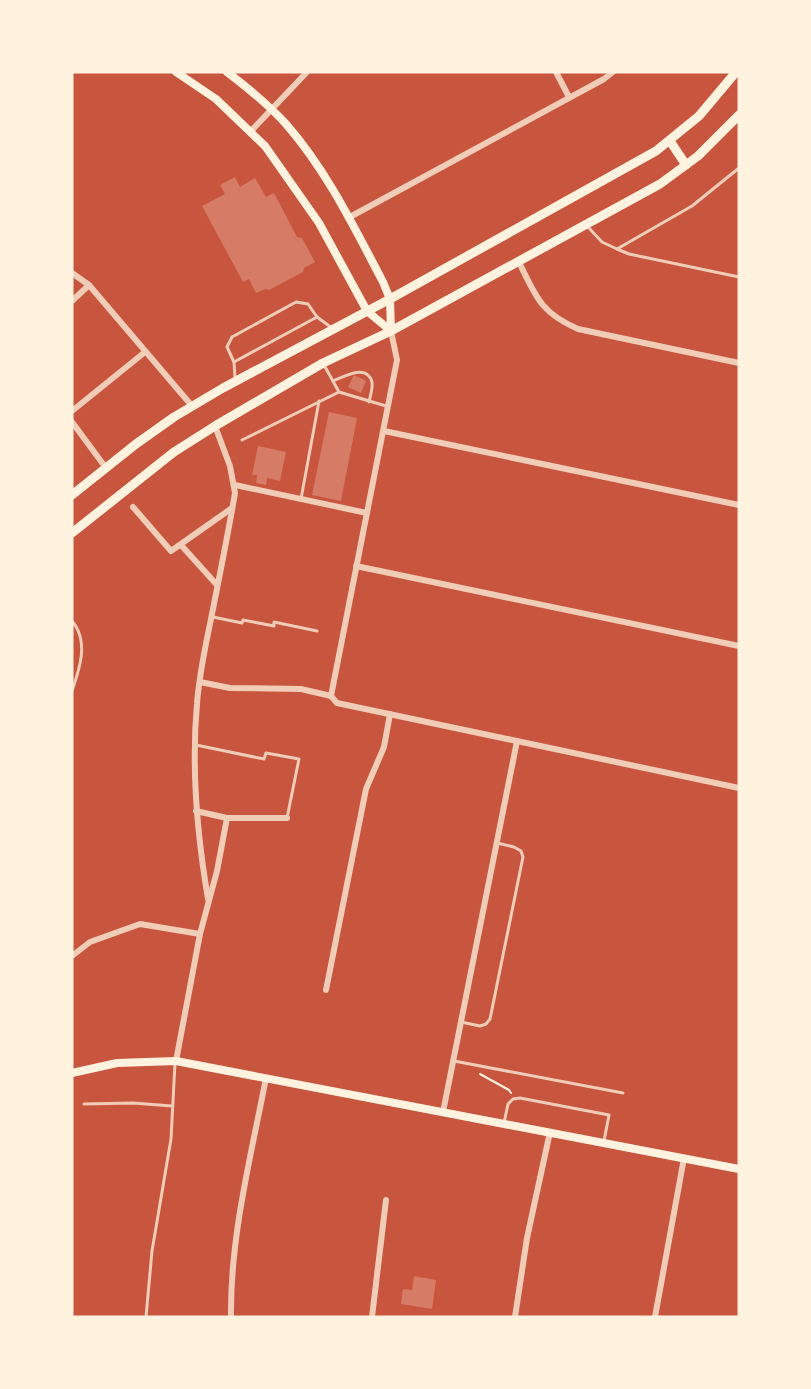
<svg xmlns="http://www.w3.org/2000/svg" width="811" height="1389" font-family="'Exo 2',sans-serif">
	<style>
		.building { fill: #d67c66 }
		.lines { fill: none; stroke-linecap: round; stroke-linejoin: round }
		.path { stroke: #fff3e0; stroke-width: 2 }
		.service { stroke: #f1ccb7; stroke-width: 3 }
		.minor { stroke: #f1ccb7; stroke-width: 6 }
		.secondary { stroke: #fff3e0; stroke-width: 8 }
		.primary { stroke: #fff3e0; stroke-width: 9 }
	</style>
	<rect width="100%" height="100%" fill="#c8553d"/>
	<!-- building -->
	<g class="building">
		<polygon points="235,177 240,187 255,178 266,197 274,193 297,237 302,238 315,262 304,268 303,272 269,290 265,289 256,293 249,279 243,282 202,206 225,194 220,185"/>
		<polygon points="354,375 366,381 361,393 348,387"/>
		<polygon points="329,412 357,418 341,501 312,495"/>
		<polygon points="258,446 286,452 280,481 267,478 266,485 256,483 257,475 252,475"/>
		<polygon points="414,1276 436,1280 432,1309 401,1304 403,1289 412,1290"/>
	</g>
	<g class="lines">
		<!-- path -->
		<polyline class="path" points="480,1074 509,1090 511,1093"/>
		<!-- service -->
		<g class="service">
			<polyline points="739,168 692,206 617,249 629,254 739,277"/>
			<polyline points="588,227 602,242 617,249"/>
			<polyline points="234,362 227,347 232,337 296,302 308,304 317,317"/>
			<polyline points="324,365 339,392 386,406"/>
			<polyline points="235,378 234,362 317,317 332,328"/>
			<path d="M333 381C344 377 367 363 372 382 373 388 370 397 369 402"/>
			<polyline points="242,440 339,392"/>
			<polyline points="301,499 319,401"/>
			<polyline points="213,617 242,623 243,620 274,626 274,622 317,631"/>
			<path d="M72 621C89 641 80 668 72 691"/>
			<polyline points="196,745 264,759 266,753 299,759 287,818"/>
			<polyline points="461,1022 480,1026 486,1024 490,1019 523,857 521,851 514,847 497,843"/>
			<polyline points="454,1061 623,1093"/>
			<polyline points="84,1104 133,1103 172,1106"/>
			<polyline points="504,1123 508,1104 513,1099 520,1098 609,1115 604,1141"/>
			<polyline points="146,1317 152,1251 171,1139 175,1063"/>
		</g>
		<!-- minor -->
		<g class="minor">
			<polyline points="556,72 569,97"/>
			<polyline points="251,131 307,72"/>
			<polyline points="348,218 604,79 613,72"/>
			<path d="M519 262C536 297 541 313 578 329L739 363"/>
			<polyline points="72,273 89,285 192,406"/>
			<polyline points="72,301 89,285"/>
			<polyline points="72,411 145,352"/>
			<polyline points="72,422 106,468"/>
			<polyline points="384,431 739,505"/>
			<polyline points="235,485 367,513"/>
			<polyline points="133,507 171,551 232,508"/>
			<polyline points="181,545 217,585"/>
			<polyline points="356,566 739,646"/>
			<polyline points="200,682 230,688 301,689 331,696"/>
			<polyline points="331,696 337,703 739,788"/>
			<polyline points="331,696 397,360 391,331"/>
			<polyline points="196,811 227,818 287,818"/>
			<path d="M208 899C197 834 191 769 197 704 199 674 206 644 212 614 220 574 228 534 235 493L230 466 215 426"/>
			<polyline points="72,956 90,942 140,924 200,934"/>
			<polyline points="326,990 366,789 384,747 390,714"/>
			<polyline points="176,1061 200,934 217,871 227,818"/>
			<polyline points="443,1112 517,741"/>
			<path d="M231 1317C230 1237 251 1156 266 1078"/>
			<polyline points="372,1317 386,1200"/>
			<polyline points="515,1317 527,1238 550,1132"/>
			<polyline points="655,1317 684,1158"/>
		</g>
		<!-- secondary -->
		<g class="secondary">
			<polyline points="176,72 216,99 265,146 319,223 367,311 391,331"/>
			<path d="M227 72C248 88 268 104 286 124 327 171 354 227 383 282L390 299 391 331"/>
			<polyline points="72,1073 117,1063 176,1061 739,1169"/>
		</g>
		<!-- primary -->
		<g class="primary">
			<polyline points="670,141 686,165"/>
			<polyline points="72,495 136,444 174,417 223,388 390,299 656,151 699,116 736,72"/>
			<polyline points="72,533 174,452 215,426 323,363 391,331 660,184 698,156 739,115"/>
		</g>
	</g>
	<!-- border -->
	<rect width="811" height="1389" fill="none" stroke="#fff3e0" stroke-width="147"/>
</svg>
